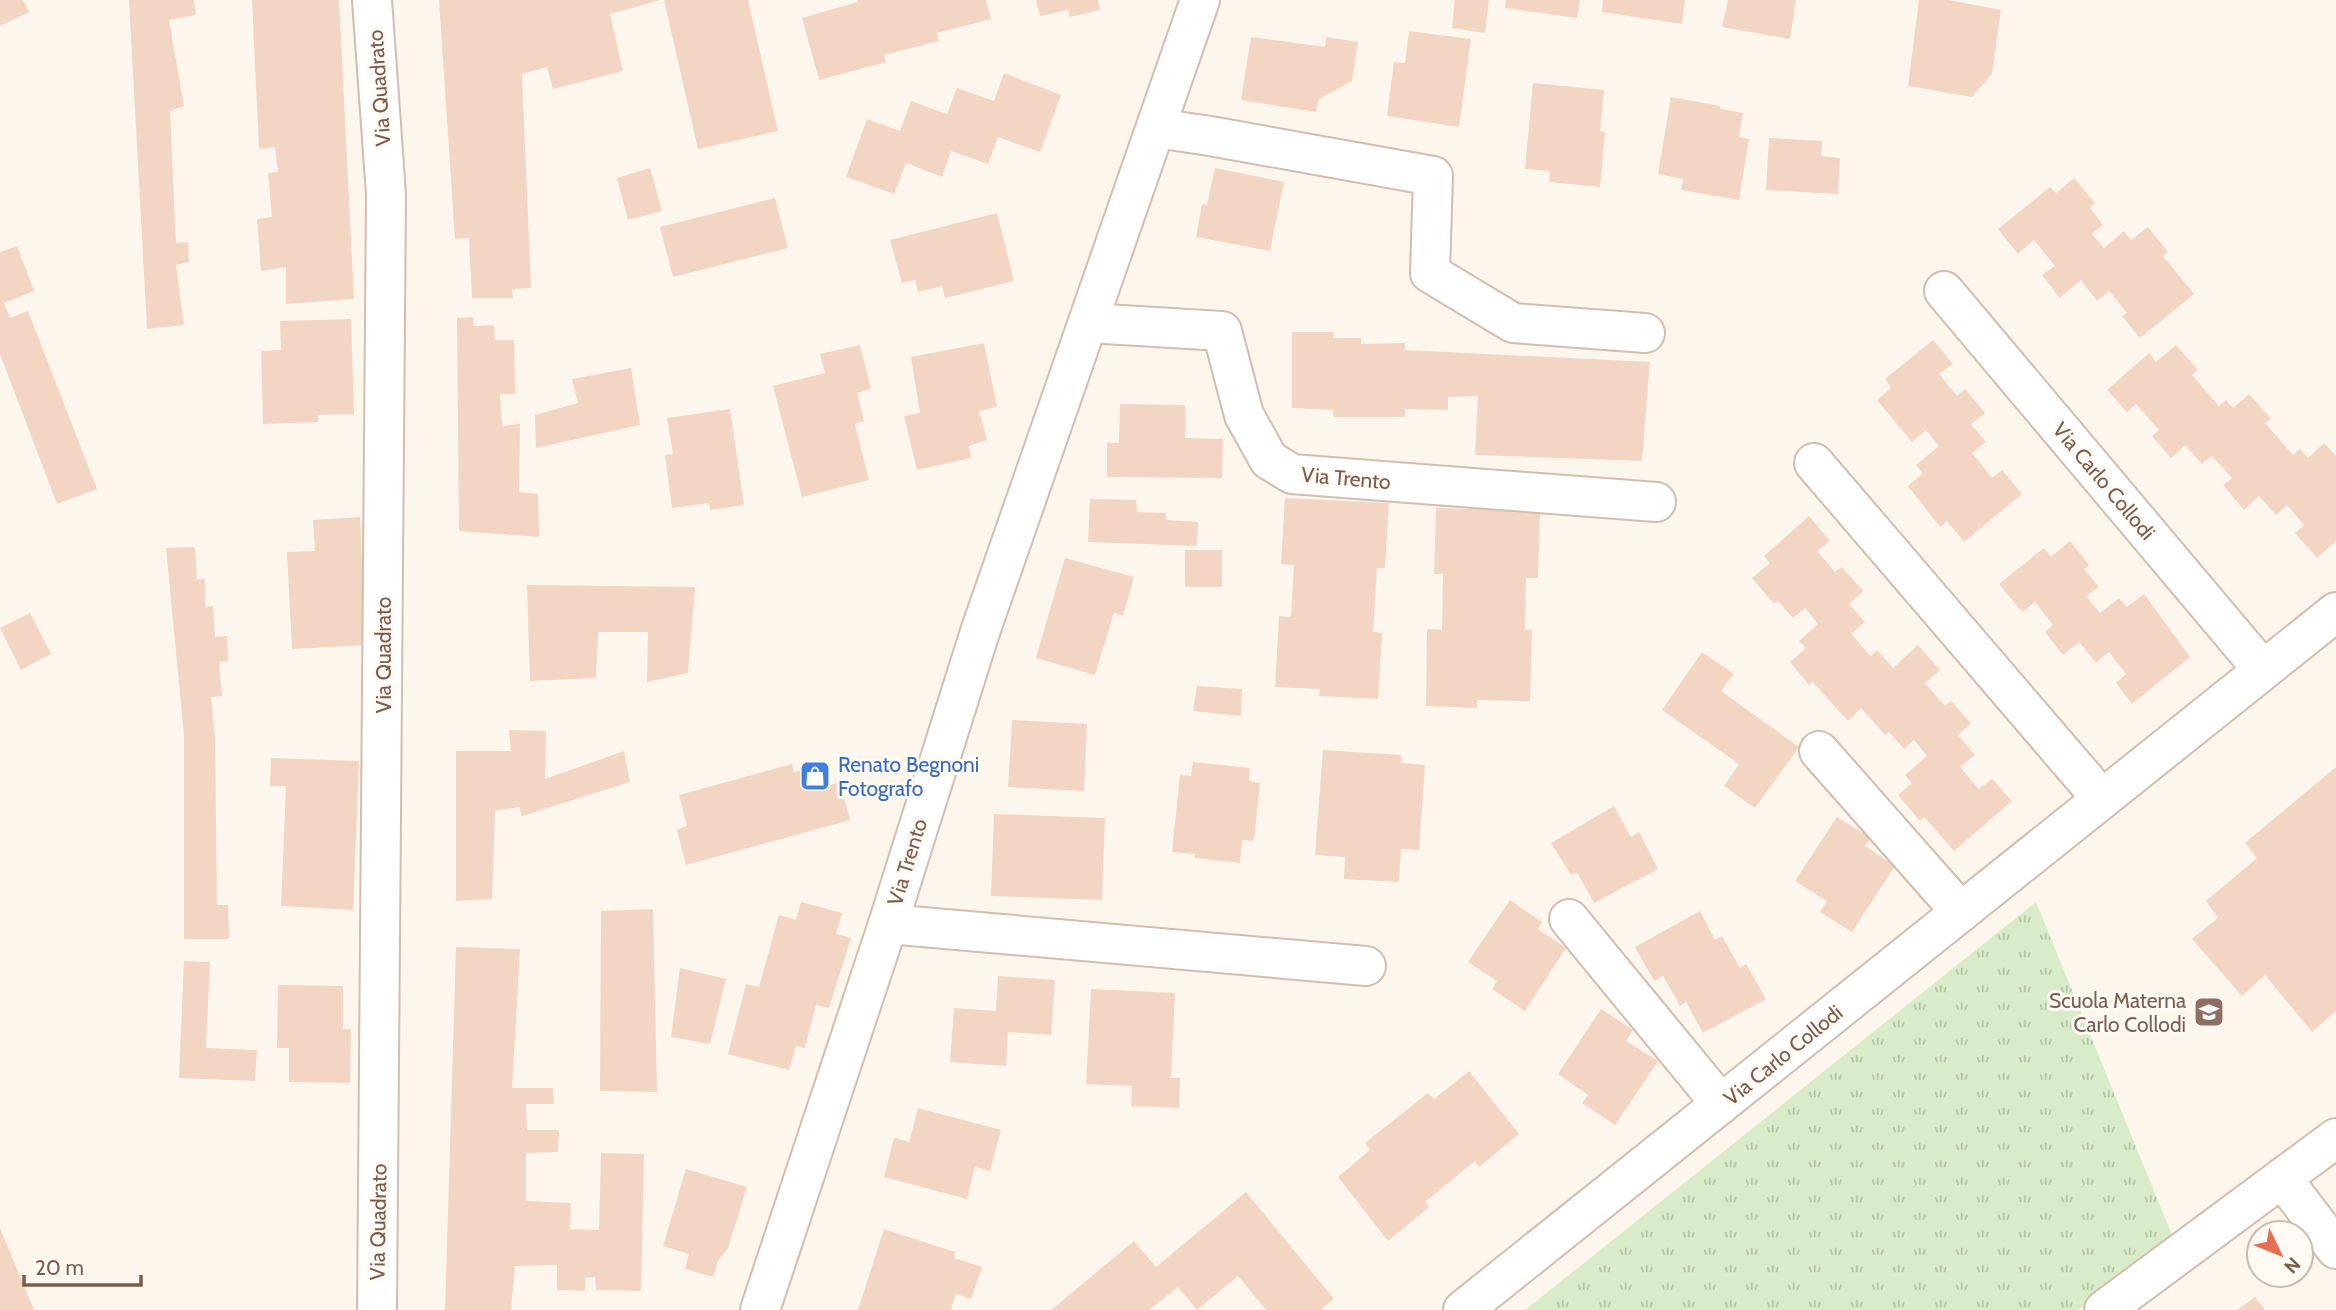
<svg xmlns="http://www.w3.org/2000/svg" width="2336" height="1310" font-family="Cabin,sans-serif">
	<style>
		.park { fill: url(#park-tufts) }
		.building { fill: #f3d5c3 }
		.lines { fill: none; stroke-linecap: round; stroke-linejoin: round }
		.minor-casing { stroke: #d1beb0; stroke-width: 42 }
		.minor { stroke: #fff; stroke-width: 38 }
		.labels { text-anchor: middle; dominant-baseline: central; stroke-width: 6; stroke-linejoin: round; paint-order: stroke }
		.street-label { font-size: 21px; fill: #7a5c4d; stroke: #fffaf3 }
		.shop-label { font-size: 21px; fill: #366cbe; stroke: #fffaf3; text-anchor: start }
		.education-label { font-size: 21px; fill: #785e54; stroke: #fffaf3; text-anchor: end }
	</style>
	<defs>
		<pattern id="park-tufts" width="24" height="20" patternUnits="userSpaceOnUse" patternTransform="scale(1.75)"><rect width="24" height="20" fill="#d8ecc9"/><path d="M3 7l-1-3M5 7V3M7 7l1-3M15 17l-1-3M17 17v-4M19 17l1-3" fill="none" stroke="#b4c2a5"/></pattern>
	</defs>
	<rect width="100%" height="100%" fill="#fdf6ec"/>
	<!-- park -->
	<polygon class="park" points="2036,902 2174,1240 2078,1310 1525,1310"/>
	<!-- building -->
	<g class="building">
		<polygon points="0,0 23,0 29,12 0,26"/>
		<polygon points="129,0 194,0 196,15 169,20 184,106 170,111 176,243 188,242 189,262 176,265 184,325 147,329"/>
		<polygon points="252,0 339,0 354,299 286,304 286,267 261,271 257,219 272,217 268,173 278,172 275,147 259,149"/>
		<polygon points="439,0 661,0 610,14 623,71 553,89 547,67 522,74 531,288 512,289 513,298 472,298 469,238 455,239"/>
		<polygon points="664,0 748,0 778,131 698,149"/>
		<polygon points="857,0 986,0 991,19 937,33 939,41 884,55 886,62 819,80 802,18 858,2"/>
		<polygon points="1036,0 1098,0 1100,10 1070,17 1068,10 1040,16"/>
		<polygon points="1455,0 1489,0 1485,33 1452,28"/>
		<polygon points="1506,0 1580,0 1577,18 1505,8"/>
		<polygon points="1603,0 1685,0 1682,24 1602,12"/>
		<polygon points="1728,0 1796,0 1790,39 1722,27"/>
		<polygon points="1919,0 1948,0 2001,10 1992,74 1972,97 1908,86"/>
		<polygon points="1409,31 1471,39 1459,127 1387,116 1394,62 1405,63"/>
		<polygon points="1251,37 1325,47 1326,37 1358,42 1352,81 1319,99 1316,112 1241,100"/>
		<polygon points="1004,73 1061,95 1040,152 998,137 988,164 951,151 942,177 906,163 894,194 846,177 867,119 900,131 911,101 947,114 957,88 994,101"/>
		<polygon points="1533,83 1604,90 1600,131 1605,132 1600,187 1549,182 1550,171 1525,169"/>
		<polygon points="1671,97 1720,106 1720,109 1743,113 1739,137 1749,139 1739,200 1681,190 1683,179 1658,174"/>
		<polygon points="1769,138 1822,141 1821,156 1840,158 1838,194 1766,190"/>
		<polygon points="650,168 662,211 628,220 617,178"/>
		<polygon points="1215,168 1284,182 1270,251 1196,237 1202,204 1207,205"/>
		<polygon points="2074,178 2095,203 2090,208 2103,225 2092,234 2104,248 2124,231 2131,240 2148,227 2168,252 2163,256 2194,294 2140,338 2122,316 2127,313 2109,291 2097,301 2081,280 2060,298 2042,275 2055,266 2034,240 2018,254 1998,229 2050,187 2056,193"/>
		<polygon points="775,198 788,248 673,277 660,227"/>
		<polygon points="997,213 1014,281 945,298 942,286 918,292 915,280 902,283 890,240"/>
		<polygon points="17,246 34,291 4,303 10,318 28,311 97,489 57,504 0,354 0,252"/>
		<polygon points="473,317 474,326 494,325 495,340 514,340 515,394 500,394 502,426 520,424 519,492 538,494 539,537 459,531 457,318"/>
		<polygon points="351,319 354,414 318,415 318,422 263,424 261,351 281,350 280,321"/>
		<polygon points="1292,332 1334,332 1333,338 1361,338 1361,344 1405,343 1405,350 1650,362 1642,461 1475,455 1478,396 1448,397 1448,410 1405,409 1405,417 1333,417 1333,410 1292,408"/>
		<polygon points="1933,340 1953,364 1939,374 1957,396 1965,389 1985,413 1971,424 1986,442 1972,453 1992,478 2002,470 2022,494 1964,542 1947,521 1940,527 1908,486 1923,473 1916,465 1939,446 1926,430 1912,442 1877,400 1891,388 1885,379"/>
		<polygon points="984,343 997,407 979,411 987,440 969,446 971,458 917,470 904,416 920,413 911,357"/>
		<polygon points="860,345 871,389 857,393 864,421 855,424 869,480 802,497 773,386 825,373 820,354"/>
		<polygon points="2176,345 2198,370 2192,375 2219,406 2226,400 2233,408 2249,394 2271,419 2265,423 2293,455 2300,449 2308,458 2324,443 2336,456 2336,541 2317,558 2295,533 2304,525 2287,505 2276,515 2259,496 2244,510 2223,485 2232,478 2212,456 2202,464 2185,445 2171,458 2152,436 2159,430 2136,404 2127,412 2107,390 2149,353 2156,362"/>
		<polygon points="631,368 640,425 536,448 535,415 578,403 572,379"/>
		<polygon points="1120,404 1185,405 1185,438 1223,439 1222,478 1107,477 1107,443 1119,443"/>
		<polygon points="730,409 744,505 710,510 709,503 672,508 665,455 673,454 667,418"/>
		<polygon points="1285,498 1389,503 1385,568 1377,568 1373,632 1382,633 1378,699 1319,696 1320,689 1275,687 1279,616 1291,617 1294,565 1281,564"/>
		<polygon points="1090,499 1136,500 1137,512 1166,513 1166,520 1198,522 1197,546 1088,542"/>
		<polygon points="1436,508 1540,511 1538,578 1526,578 1525,630 1532,630 1530,701 1477,700 1477,708 1426,706 1427,629 1442,630 1443,574 1434,574"/>
		<polygon points="1809,516 1830,541 1817,551 1835,572 1842,567 1863,591 1849,604 1865,622 1851,634 1871,656 1877,650 1893,668 1918,645 1940,670 1925,683 1945,706 1951,701 1971,723 1958,735 1975,755 1960,767 1979,789 1992,779 2012,801 1954,851 1924,817 1920,821 1898,795 1912,783 1905,775 1927,756 1914,740 1904,749 1889,732 1885,735 1861,708 1848,721 1812,681 1809,685 1790,662 1806,648 1799,641 1818,624 1805,608 1793,618 1778,601 1774,604 1752,578 1770,563 1764,556"/>
		<polygon points="360,517 366,645 292,649 287,552 315,551 313,520"/>
		<polygon points="2070,541 2089,565 2084,569 2099,587 2086,596 2100,613 2119,598 2127,607 2144,594 2190,657 2132,704 2116,683 2126,674 2109,652 2096,663 2079,642 2063,655 2045,632 2053,625 2035,602 2022,612 1999,584 2044,548 2051,557"/>
		<polygon points="195,547 197,579 205,579 205,607 213,606 215,637 227,636 228,661 219,662 222,696 211,697 215,736 217,905 228,905 229,939 184,939 184,735 166,548"/>
		<rect x="1185" y="550" width="37" height="37"/>
		<polygon points="1065,558 1134,577 1123,616 1114,613 1095,675 1036,658"/>
		<polygon points="527,585 695,587 688,673 647,682 648,632 598,632 596,678 530,681"/>
		<polygon points="30,613 51,654 21,670 0,628"/>
		<polygon points="1702,652 1734,674 1721,691 1799,747 1755,808 1724,786 1739,764 1662,710"/>
		<polygon points="1197,686 1242,689 1241,716 1193,711"/>
		<polygon points="1012,720 1087,724 1084,791 1008,787"/>
		<polygon points="509,730 546,731 545,779 624,751 630,782 522,816 519,807 495,811 492,899 456,901 456,751 511,751"/>
		<polygon points="1323,750 1401,755 1401,763 1425,765 1419,850 1401,849 1399,882 1344,879 1345,857 1315,855"/>
		<polygon points="271,758 359,761 353,910 281,906 286,786 270,786"/>
		<polygon points="1193,762 1250,768 1249,781 1260,783 1254,841 1242,840 1240,863 1195,858 1195,854 1172,852 1180,775 1191,776"/>
		<polygon points="792,764 794,772 821,765 827,786 840,782 850,820 686,865 677,830 687,826 679,795"/>
		<polygon points="2336,767 2336,1011 2312,1032 2265,975 2242,996 2192,939 2218,918 2206,901 2257,858 2245,843"/>
		<polygon points="1614,806 1631,837 1639,832 1658,869 1594,903 1577,872 1571,875 1551,843"/>
		<polygon points="994,814 1105,818 1102,900 991,896"/>
		<polygon points="1837,817 1871,838 1865,846 1895,866 1852,932 1820,912 1827,901 1795,881"/>
		<polygon points="1510,900 1542,922 1538,929 1566,948 1525,1011 1492,989 1497,981 1468,962"/>
		<polygon points="801,902 842,913 836,934 851,938 829,1008 816,1005 805,1048 796,1046 789,1070 728,1054 746,984 759,987 779,915 796,920"/>
		<polygon points="653,909 657,1092 600,1091 601,911"/>
		<polygon points="1700,911 1715,940 1722,936 1740,968 1746,964 1766,999 1703,1033 1686,1002 1680,1006 1663,976 1654,981 1635,947"/>
		<polygon points="456,947 520,949 512,1088 553,1088 554,1104 526,1104 527,1130 559,1130 558,1152 526,1153 526,1201 571,1203 570,1229 599,1230 601,1153 644,1154 641,1291 596,1290 595,1277 585,1278 585,1291 557,1290 557,1265 515,1266 511,1310 445,1310"/>
		<polygon points="184,961 210,962 206,1048 257,1050 255,1081 179,1078"/>
		<polygon points="680,968 726,979 710,1044 671,1037"/>
		<polygon points="998,976 1055,980 1051,1035 1008,1032 1006,1066 950,1062 954,1008 996,1011"/>
		<polygon points="278,985 343,986 343,1029 351,1029 350,1083 289,1082 289,1048 277,1048"/>
		<polygon points="1091,989 1175,993 1171,1078 1180,1078 1179,1108 1131,1106 1132,1086 1086,1084"/>
		<polygon points="1601,1009 1633,1030 1626,1041 1658,1061 1615,1125 1582,1103 1588,1095 1558,1074"/>
		<polygon points="1469,1071 1519,1134 1479,1167 1475,1161 1425,1202 1429,1207 1388,1241 1338,1177 1370,1150 1365,1143 1428,1093 1434,1099"/>
		<polygon points="918,1108 1001,1130 990,1171 975,1167 967,1199 884,1177 894,1138 909,1142"/>
		<polygon points="686,1169 747,1187 728,1248 718,1261 713,1277 685,1269 689,1254 663,1246"/>
		<polygon points="1246,1192 1334,1299 1321,1310 1266,1310 1238,1276 1197,1310 1178,1287 1149,1310 1051,1310 1134,1241 1156,1267"/>
		<polygon points="0,1228 34,1310 0,1310"/>
		<polygon points="884,1229 955,1252 954,1258 982,1267 971,1299 956,1294 951,1310 858,1310"/>
		<polygon points="2255,1297 2265,1310 2237,1310"/>
	</g>
	<g class="lines">
		<!-- minor casing -->
		<g class="minor-casing">
			<g id="minor">
				<polyline points="372,0 386,194 377,1310"/>
				<polyline points="1156,128 1210,136 1433,176 1430,273 1513,323 1645,333"/>
				<polyline points="1944,291 2263,670"/>
				<polyline points="1088,323 1222,331 1244,415 1269,460 1292,474 1656,502"/>
				<polyline points="1814,463 2102,799"/>
				<polyline points="1819,751 1961,912"/>
				<polyline points="1569,919 1721,1104"/>
				<polyline points="888,924 1366,966"/>
				<polyline points="2282,1178 2336,1249"/>
				<polyline points="760,1310 888,924 980,632 1200,0"/>
				<polyline points="1463,1310 2336,612"/>
				<polyline points="2104,1310 2336,1138"/>
			</g>
		</g>
		<!-- minor -->
		<use href="#minor" class="minor"/>
	</g>
	<!-- icons -->
	<defs>
		<g id="shop-square" transform="scale(1.575)"><rect x="-9" y="-9" width="18" height="18" rx="4" fill="#3f7fe0" stroke="#fffaf3"/><path d="M-5-2.5h2.3a2.7 3.5 0 0 1 5.4 0H5L5.5 6h-11ZM-1.5-2.5h3a1.5 2.3 0 0 0-3 0Z" fill="#fff"/></g>
		<g id="school-square" transform="scale(1.575)"><rect x="-9" y="-9" width="18" height="18" rx="4" fill="#8d6e63" stroke="#fffaf3"/><path d="M0-5L7-2L0 1L-7-2ZM-4 1L0 2.5L4 1V4Q0 6-4 4Z" fill="#fff"/></g>
	</defs>
	<g fill-rule="evenodd">
		<use href="#shop-square" x="815" y="776"/>
		<use href="#school-square" x="2209" y="1012"/>
	</g>
	<g class="labels">
		<!-- street labels -->
		<g class="street-label">
			<text transform="translate(379 88) rotate(-94)">Via Quadrato</text>
			<text transform="translate(1346 478) rotate(5)">Via Trento</text>
			<text transform="translate(2104 481) rotate(50)">Via Carlo Collodi</text>
			<text transform="translate(383 655) rotate(-90)">Via Quadrato</text>
			<text transform="translate(907 862) rotate(-73)">Via Trento</text>
			<text transform="translate(1783 1055) rotate(-39)">Via Carlo Collodi</text>
			<text transform="translate(378 1222) rotate(-89)">Via Quadrato</text>
		</g>
		<!-- shop labels -->
		<g class="shop-label">
			<text x="838" y="764">Renato Begnoni<tspan x="838" dy="24">Fotografo</tspan></text>
		</g>
		<!-- education labels -->
		<g class="education-label">
			<text x="2186" y="1000">Scuola Materna<tspan x="2186" dy="24">Carlo Collodi</tspan></text>
		</g>
	</g>
	<!-- north arrow -->
	<g transform="translate(2280 1254) rotate(133)"><circle r="33" fill="#fffaf3" stroke="#cabbb1" stroke-width="2"/>
	<path d="M0-5L12 26L0 18L-12 26Z" fill="#e76f51"/>
	<text y="-10" font-size="19" font-weight="bold" text-anchor="middle" fill="#7a5c4d">N</text>
	</g>
	<!-- scale -->
	<path d="M24 1275v10h117v-10" fill="none" stroke="#7a5c4d" stroke-width="3.5"/>
	<text x="35" y="1275" font-size="21" fill="#7a5c4d" stroke="#fffaf3" stroke-width="5" paint-order="stroke">20 m</text>
</svg>
